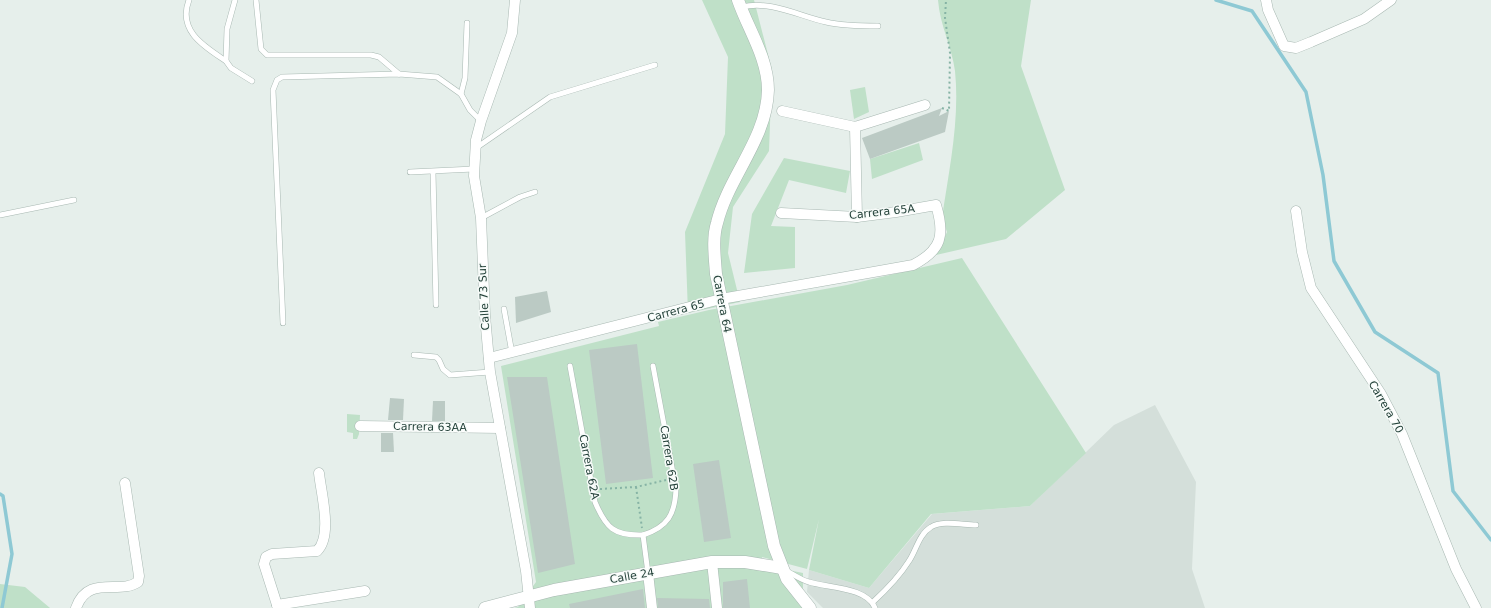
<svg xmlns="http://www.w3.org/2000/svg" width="1491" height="608" font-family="'DejaVu Sans',sans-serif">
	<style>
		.built { fill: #d4dfda }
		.green { fill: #bfe0c8 }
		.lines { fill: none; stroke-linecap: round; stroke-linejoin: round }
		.stream { stroke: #8ec9d4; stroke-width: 3.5 }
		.building { fill: #bbcac4 }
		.service-casing { stroke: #a8b8b2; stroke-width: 6 }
		.minor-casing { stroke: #a8b8b2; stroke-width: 11 }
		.tertiary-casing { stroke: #a8b8b2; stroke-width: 13 }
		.path { stroke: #86b3a5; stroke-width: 2; stroke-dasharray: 2 3; stroke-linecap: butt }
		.service { stroke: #fff; stroke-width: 5 }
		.minor { stroke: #fff; stroke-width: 10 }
		.tertiary { stroke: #fff; stroke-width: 12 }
		.labels { text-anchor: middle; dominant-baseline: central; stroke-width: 3; stroke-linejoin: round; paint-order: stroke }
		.street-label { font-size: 11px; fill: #24423a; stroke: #f7fbf9 }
	</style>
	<rect width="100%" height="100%" fill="#e6efeb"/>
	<!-- built -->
	<polygon class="built" points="1155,405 1196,482 1192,569 1205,608 823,608 807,592 809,570 869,588 932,514 1030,506 1114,425"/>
	<!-- green -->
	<g class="green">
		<polygon points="702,0 754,0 772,70 769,151 733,207 728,253 740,302 688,313 685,232 725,134 728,57"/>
		<path d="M938 0H1031L1021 66 1065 190 1006 239 936 255 947 232 942 218C949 170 960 120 955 71 952 47 940 26 938 0Z"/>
		<polygon points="865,87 869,112 854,119 850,90"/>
		<polygon points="919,143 923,160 872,179 870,159"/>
		<polygon points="784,158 850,171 846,193 789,180 771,226 795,227 795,268 744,273 752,214"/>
		<polygon points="962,258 1086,453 1030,506 931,514 869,588 809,570 819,519 807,569 762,557 763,565 803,573 803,595 816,608 514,608 518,607 536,582 501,366 659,326 658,322 709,310 847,285"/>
		<polygon points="347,414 360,415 359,434 357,439 353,439 353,433 347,432"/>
		<polygon points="0,584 25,587 50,608 0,608"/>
	</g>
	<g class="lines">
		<!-- stream -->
		<g class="stream">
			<polyline points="1216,0 1252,11 1306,92 1323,175 1334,261 1375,332 1438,373 1453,491 1491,540"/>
			<polyline points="0,494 3,496 12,554 2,608"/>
		</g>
	</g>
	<!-- building -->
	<g class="building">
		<polygon points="942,108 939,116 949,111 945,132 870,159 862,138"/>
		<polygon points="547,291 551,312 516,323 515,297"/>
		<polygon points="637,344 653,478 606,484 589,350"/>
		<polygon points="507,377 547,377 575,564 538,573"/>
		<polygon points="390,398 404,399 403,420 388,420"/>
		<polygon points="433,401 445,401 445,421 432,421"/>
		<polygon points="381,433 393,433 394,452 381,452"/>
		<polygon points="719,460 731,538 704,542 693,464"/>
		<polygon points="747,579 750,608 723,608 723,582"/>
		<polygon points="643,589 645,608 570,608 569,604"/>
		<polygon points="657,598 709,599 710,608 658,608"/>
	</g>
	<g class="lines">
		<!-- service casing -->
		<g class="service-casing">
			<g id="service">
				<path d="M189 0C177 31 205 47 226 61"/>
				<polyline points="235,0 227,29 226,61 231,68 252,81"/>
				<polyline points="256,0 261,49 267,55 371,55 379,57 399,74"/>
				<path d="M742 7C770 0 799 16 826 22 843 26 861 26 878 26"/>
				<polyline points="461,94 465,78 467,23"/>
				<polyline points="476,148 550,97 655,65"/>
				<polyline points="410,172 474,169"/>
				<polyline points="433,172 436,305"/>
				<polyline points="0,215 74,200"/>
				<polyline points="481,218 520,197 535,192"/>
				<polyline points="504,309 512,353"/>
				<polyline points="283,323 273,90 277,80 282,77 399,74 437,77 461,94 470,110 481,121"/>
				<polyline points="414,355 436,357 439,360 443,369 450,375 490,372"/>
				<path d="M570 366 595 502C606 528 614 536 643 535L648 573"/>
				<path d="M643 535C668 527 675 514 676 489L653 366"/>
				<path d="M787 571C794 575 801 580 809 582 828 588 867 587 875 608"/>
				<path d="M873 602C886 590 899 577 909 561 916 551 919 534 931 527 942 520 963 525 976 525"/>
			</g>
		</g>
		<!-- minor casing -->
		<g class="minor-casing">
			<g id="minor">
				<polyline points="515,0 512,33 481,121 476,140 474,176 481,218 485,316 490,372 526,571 530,608"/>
				<polyline points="1266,0 1268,10 1284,46 1296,48 1311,42 1364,19 1391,0"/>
				<polyline points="782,111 855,127 925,105"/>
				<polyline points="855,127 857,217"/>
				<polyline points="1296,211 1302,252 1311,288 1381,394 1402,434 1456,569 1476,608"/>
				<path d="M489 358 721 299 913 265C942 250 945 235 936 205L896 212 857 217 781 213"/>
				<polyline points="360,426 500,428"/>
				<polyline points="712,562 717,608"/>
				<polyline points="648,573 652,608"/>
				<polyline points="277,605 365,591"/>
				<path d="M76 608C88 574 119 595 138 582L139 576 125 483"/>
				<path d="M278 608 264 564 266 557 272 554 317 551C333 536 321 493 319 473"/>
			</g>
		</g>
		<!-- tertiary casing -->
		<g class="tertiary-casing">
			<g id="tertiary">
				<path d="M738 0C748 29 768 58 768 90 767 139 728 177 717 223 712 239 715 258 716 274L774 546 787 579 810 608"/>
				<polyline points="485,608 554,590 712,562 745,562 782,568"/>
			</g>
		</g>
		<!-- path -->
		<g class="path">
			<polyline points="942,108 949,111 950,53 945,18 946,0"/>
			<polyline points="636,487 642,528"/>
			<polyline points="600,489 636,487 666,480"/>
		</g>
		<!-- service -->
		<use href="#service" class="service"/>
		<!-- minor -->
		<use href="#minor" class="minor"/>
		<!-- tertiary -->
		<use href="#tertiary" class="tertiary"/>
	</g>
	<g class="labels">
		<!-- street labels -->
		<g class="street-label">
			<text transform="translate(882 212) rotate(-6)">Carrera 65A</text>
			<text transform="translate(484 297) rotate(-93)">Calle 73 Sur</text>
			<text transform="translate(722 304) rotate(79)">Carrera 64</text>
			<text transform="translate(676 311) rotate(-15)">Carrera 65</text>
			<text transform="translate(1386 407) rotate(60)">Carrera 70</text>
			<text transform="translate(430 427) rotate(1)">Carrera 63AA</text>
			<text transform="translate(669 458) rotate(81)">Carrera 62B</text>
			<text transform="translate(589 467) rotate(79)">Carrera 62A</text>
			<text transform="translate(632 576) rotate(-10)">Calle 24</text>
		</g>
	</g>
</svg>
